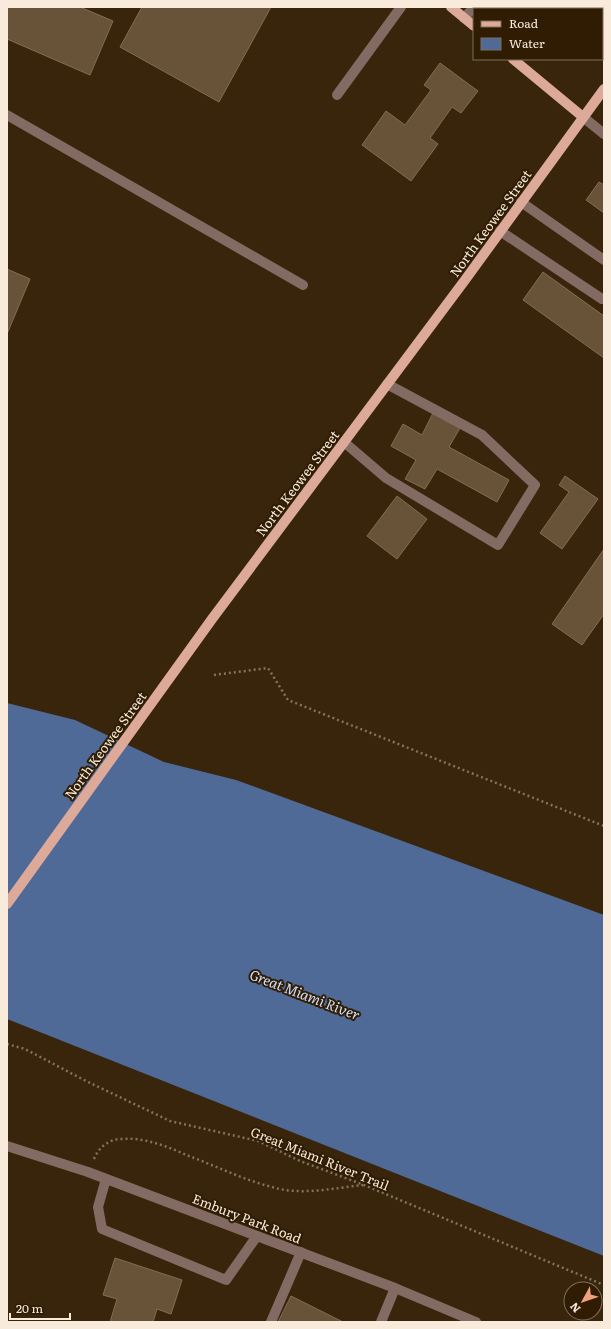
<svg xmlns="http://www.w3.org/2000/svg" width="611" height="1329" font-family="Literata,serif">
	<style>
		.water { fill: #506a97 }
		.building { fill: #685238; stroke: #846d52 }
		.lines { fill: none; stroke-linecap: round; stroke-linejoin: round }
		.path { stroke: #83725d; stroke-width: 2.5; stroke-dasharray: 2 3; stroke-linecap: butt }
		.minor { stroke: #836a62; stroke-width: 10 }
		.major { stroke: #dda999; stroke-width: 10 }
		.labels { text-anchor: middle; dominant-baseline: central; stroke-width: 4; stroke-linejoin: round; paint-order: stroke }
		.street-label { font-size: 13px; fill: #f8ebdc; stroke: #2f1c03 }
		.water-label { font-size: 14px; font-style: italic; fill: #d0e0fd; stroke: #2f1c03 }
	</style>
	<rect width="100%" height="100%" fill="#39250c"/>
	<!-- water -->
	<polygon class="water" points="7,703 75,720 164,762 236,780 604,915 604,1256 7,1019"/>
	<!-- building -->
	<g class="building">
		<polygon points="7,7 80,7 113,21 90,75 7,39"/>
		<polygon points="142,7 271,7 219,102 120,47"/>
		<polygon points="440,63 478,91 461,113 452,107 430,138 438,144 411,181 362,145 386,111 405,125 431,90 424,85"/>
		<polygon points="599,182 604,185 604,213 586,200"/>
		<polygon points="7,269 30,279 7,334"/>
		<polygon points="543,272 604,316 604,358 523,300"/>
		<polygon points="433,413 460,428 449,447 509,480 497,502 437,469 425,489 405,479 416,460 391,446 403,424 422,435"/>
		<polygon points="565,476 598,499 562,549 540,533 569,492 559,485"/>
		<polygon points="397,496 427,519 397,559 367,536"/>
		<polygon points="604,549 604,614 582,645 552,624"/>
		<polygon points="115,1258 182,1280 171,1314 157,1309 153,1322 110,1322 117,1299 103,1295"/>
		<polygon points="291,1296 343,1322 278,1322"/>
	</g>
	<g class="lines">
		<!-- path -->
		<g class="path">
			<polyline points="214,675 268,668 288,700 604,826"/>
			<polyline points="7,1044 25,1049 86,1081 170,1121 258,1141 300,1161 364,1185 604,1285"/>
			<path d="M94 1159C99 1147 109 1139 122 1139 145 1137 168 1147 189 1156 216 1166 244 1180 272 1187 301 1196 334 1188 363 1185"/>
		</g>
		<!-- minor -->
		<g class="minor">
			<polyline points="521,7 524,9"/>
			<polyline points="602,10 604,8"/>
			<polyline points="464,18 474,7"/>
			<polyline points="337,95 401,7"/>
			<polyline points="7,115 303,285"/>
			<polyline points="583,117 604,134"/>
			<polyline points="521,202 604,260"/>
			<polyline points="500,231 602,299 604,299"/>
			<polyline points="344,442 386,478 498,545 535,485 482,435 387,384"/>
			<polyline points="7,1146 88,1172 257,1236 395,1288 476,1322"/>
			<polyline points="106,1179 98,1207 102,1229 226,1280 257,1236"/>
			<polyline points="271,1322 301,1252"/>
			<polyline points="381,1322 395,1288"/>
		</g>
		<!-- major -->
		<g class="major">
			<polyline points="451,7 474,26"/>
			<polyline points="513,59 583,117"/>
			<polyline points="7,904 212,619 465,280 604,89"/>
		</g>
	</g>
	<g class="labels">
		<!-- street labels -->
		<g class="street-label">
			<text transform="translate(490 223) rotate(-54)">North Keowee Street</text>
			<text transform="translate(297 483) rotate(-53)">North Keowee Street</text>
			<text transform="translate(105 745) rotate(-54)">North Keowee Street</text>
			<text transform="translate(320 1158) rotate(22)">Great Miami River Trail</text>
			<text transform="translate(247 1218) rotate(21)">Embury Park Road</text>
		</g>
		<!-- water labels -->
		<g class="water-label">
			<text transform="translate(305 994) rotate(21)">Great Miami River</text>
		</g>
	</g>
	<!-- border -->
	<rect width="611" height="1329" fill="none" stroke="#f8ebdc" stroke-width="16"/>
	<!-- legend -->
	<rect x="473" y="8" width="130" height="52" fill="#2f1c03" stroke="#7f6f5a"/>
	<rect x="481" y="21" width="20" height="6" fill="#dda999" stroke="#7f6f5a"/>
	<text x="509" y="28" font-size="12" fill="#f8ebdc">Road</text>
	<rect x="481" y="38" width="20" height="12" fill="#506a97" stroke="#7f6f5a"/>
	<text x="509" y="48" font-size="12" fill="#f8ebdc">Water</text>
	<!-- north arrow -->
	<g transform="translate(583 1301) rotate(230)"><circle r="19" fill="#2f1c03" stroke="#7f6f5a"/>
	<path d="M0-3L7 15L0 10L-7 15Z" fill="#f2a17e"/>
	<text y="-6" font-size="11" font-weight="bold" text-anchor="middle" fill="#f8ebdc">N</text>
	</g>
	<!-- scale -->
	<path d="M10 1313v6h60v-6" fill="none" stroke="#f8ebdc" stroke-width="2"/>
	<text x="16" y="1313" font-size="12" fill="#f8ebdc" stroke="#2f1c03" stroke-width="3" paint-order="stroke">20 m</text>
</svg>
